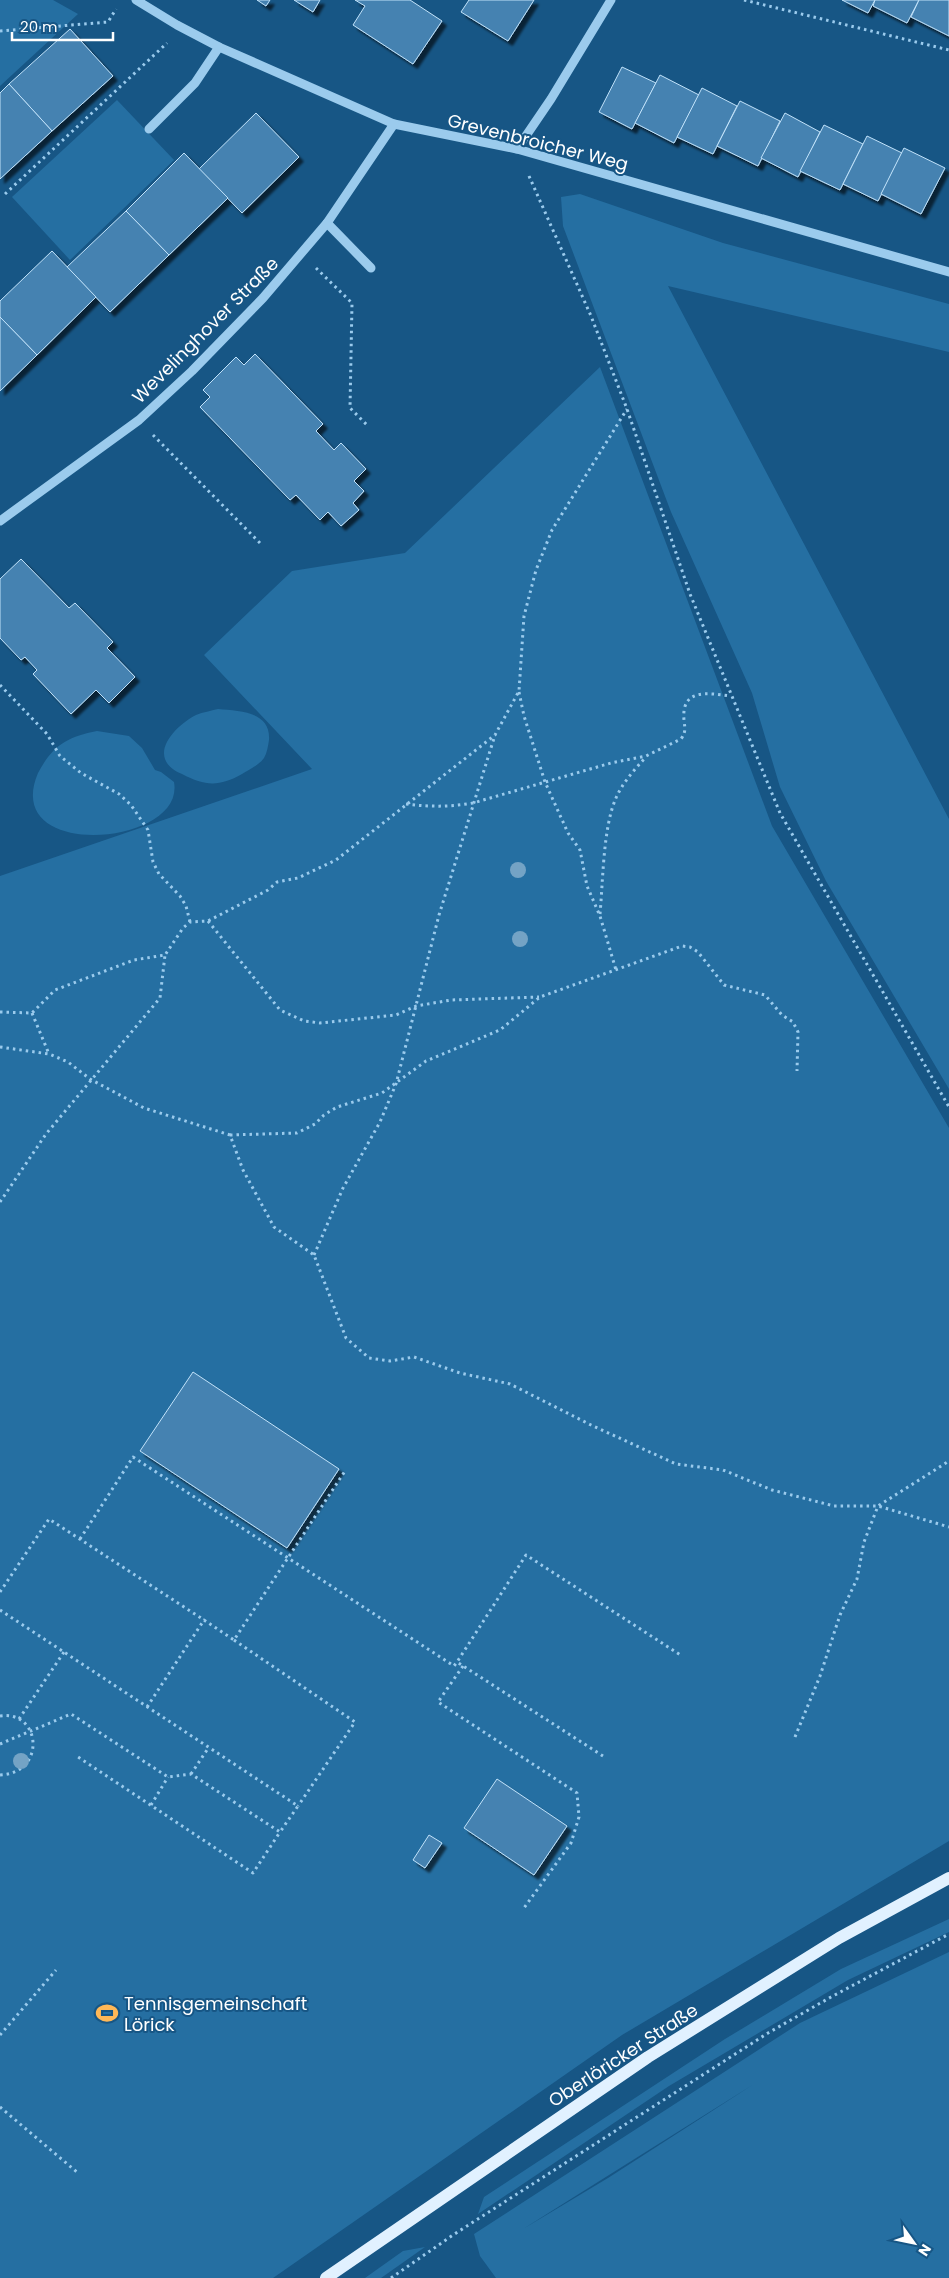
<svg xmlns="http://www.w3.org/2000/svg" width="949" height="2278" font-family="Poppins,sans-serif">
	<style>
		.green { fill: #256fa2; fill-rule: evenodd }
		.building { fill: #4482b1; stroke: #c1e2fa; filter: url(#shadow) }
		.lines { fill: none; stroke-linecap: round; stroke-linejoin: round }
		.path { stroke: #9bcbed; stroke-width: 3; stroke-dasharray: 2.5 4; stroke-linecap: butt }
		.minor { stroke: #9bcbed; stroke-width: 9 }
		.major { stroke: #e1f1ff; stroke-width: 12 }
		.tree { fill: #74a3c5 }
		.labels { text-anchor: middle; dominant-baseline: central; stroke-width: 4; stroke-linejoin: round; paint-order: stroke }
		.street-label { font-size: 18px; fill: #fff; stroke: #175685 }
		.poi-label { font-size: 18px; fill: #fff; stroke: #175685; text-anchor: start }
	</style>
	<defs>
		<filter id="shadow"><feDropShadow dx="4.5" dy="4.5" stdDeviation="1" flood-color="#0009"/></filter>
	</defs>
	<rect width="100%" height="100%" fill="#175685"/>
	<!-- green -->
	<g class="green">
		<polygon points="0,0 53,0 78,14 0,86"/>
		<polygon points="117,100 174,160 70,260 12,197"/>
		<polygon points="580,194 723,243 949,304 949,352 668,286 949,819 949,1089 826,881 780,787 752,693 671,512 563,226 561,197"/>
		<polygon points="600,367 772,826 949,1128 949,1841 622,2035 273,2278 0,2278 0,876 312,769 204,655 292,571 405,553"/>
		<path d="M218 709C239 711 271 711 269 740 268 746 267 753 264 758 259 765 249 770 242 774 219 787 205 786 182 774 175 771 168 767 165 759 159 742 182 722 196 715 203 712 211 711 218 709Z"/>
		<path d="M97 731 129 736 142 748 155 770 161 772 174 782C186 846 0 862 38 773 53 745 67 737 97 731Z"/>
		<polygon points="949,1919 949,1932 848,1980 669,2086 478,2214 484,2197 725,2039 841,1969"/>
		<path d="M949 1952V2278H496L480 2256 474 2234 800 2023ZM754 2084 608 2178 523 2229Z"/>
		<polygon points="425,2247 381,2278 365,2278 403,2251"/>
	</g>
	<!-- building -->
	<g class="building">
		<polygon points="257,0 270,0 266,6"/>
		<polygon points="294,0 320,0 313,12"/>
		<polygon points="355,0 410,0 442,21 413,64 353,25 365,6"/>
		<polygon points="469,0 534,0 508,41 461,12"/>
		<polygon points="842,0 875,0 868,13"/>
		<polygon points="875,0 919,0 907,23 873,6"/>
		<polygon points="919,0 949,0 949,36 911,17"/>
		<polygon points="70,29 113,76 52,131 9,84"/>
		<polygon points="622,67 656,83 632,129 599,112"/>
		<polygon points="660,75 699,95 674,143 635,123"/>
		<polygon points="9,84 52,131 0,179 0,93"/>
		<polygon points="702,88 737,106 713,154 677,137"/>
		<polygon points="740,101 780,121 758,166 717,146"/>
		<polygon points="256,113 299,157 242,213 199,169"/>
		<polygon points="785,113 820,132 798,177 761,158"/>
		<polygon points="824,125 863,144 840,190 800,171"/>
		<polygon points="867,136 902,153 878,201 843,184"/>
		<polygon points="904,148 945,168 921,214 881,194"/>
		<polygon points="184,153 228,198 169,255 126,211"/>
		<polygon points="126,211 169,255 110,312 67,267"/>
		<polygon points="52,251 96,297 37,355 0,317 0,301"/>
		<polygon points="0,317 37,355 0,391"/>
		<polygon points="255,354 323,424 316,431 334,450 341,443 366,469 354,481 364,491 353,503 359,510 341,526 328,512 320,520 296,495 290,500 200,407 210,397 203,390 236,357 244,365"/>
		<polygon points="21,559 69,608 75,603 113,642 107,648 135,677 109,703 96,690 71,714 33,674 37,670 25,657 21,660 0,638 0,579"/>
		<polygon points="193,1372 339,1469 287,1548 140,1451"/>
		<polygon points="497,1779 567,1826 534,1875 464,1828"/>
		<polygon points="429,1835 442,1843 425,1868 413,1860"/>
	</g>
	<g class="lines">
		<!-- path -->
		<g class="path">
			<polyline points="744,0 949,50"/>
			<polyline points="0,31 108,22 116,9"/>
			<polyline points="529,176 591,316 627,409 690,594 780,813 949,1107"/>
			<polyline points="5,194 167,43"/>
			<polyline points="316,268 352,303 350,408 367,425"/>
			<polyline points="153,435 261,544"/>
			<polyline points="0,685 47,734 60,756 81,773 119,794 131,805 148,830 153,862 159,874 180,896 186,906 190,922"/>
			<polyline points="519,692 524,716 545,782 568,833 580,850 587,886 600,916 616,970"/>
			<path d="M406 804C429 807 450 807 473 803L611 763 646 756 681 739C686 732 685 729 684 720 681 688 708 693 730 696"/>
			<path d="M600 914C603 882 603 827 616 798 623 782 635 769 646 757"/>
			<polyline points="208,921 280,1010 304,1021 320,1023 396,1015 416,1006 451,1000 539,997"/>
			<polyline points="0,1012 32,1013 55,990 134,960 165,955 183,928 190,922 208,921 268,890 277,882 298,878 336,860 495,735 519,691 524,616 536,570 552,530 627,409"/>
			<polyline points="32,1013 49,1054"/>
			<polyline points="0,1047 49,1054 68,1062 90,1079 144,1108 230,1135 243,1170 274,1227 314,1255 346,1338 369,1358 390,1361 414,1357 460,1373 510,1384 591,1425 676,1464 723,1470 772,1490 834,1506 878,1506 949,1527"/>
			<polyline points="230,1135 297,1133 315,1124 324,1115 337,1107 382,1093 426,1061 500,1030 540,997 682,946 690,947 698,952 724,985 765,995 782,1015 793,1022 798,1032 797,1071"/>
			<polyline points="0,1202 46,1134 160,998 165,955"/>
			<polyline points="314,1255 343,1188 380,1122 396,1084 439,915 495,735"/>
			<polyline points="80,1539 133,1457 454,1666 457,1662"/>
			<polyline points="0,1592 49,1519 204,1620"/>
			<polyline points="0,1610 298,1806 280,1832"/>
			<polyline points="234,1640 355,1722 298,1806"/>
			<polyline points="463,1666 438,1702 577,1793 579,1817 571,1843 524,1908"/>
			<polyline points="147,1707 204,1620 234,1640 345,1471"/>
			<path d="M0 1716C41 1710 47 1773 0 1775"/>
			<polyline points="19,1719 64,1652"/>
			<polyline points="795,1737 820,1676 840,1615 857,1579 864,1542 878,1506 949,1461"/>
			<polyline points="0,1744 71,1714 168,1777 191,1774 280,1832 253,1873 78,1757"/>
			<polyline points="603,1756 457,1662 526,1555 682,1656"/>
			<polyline points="191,1774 209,1747"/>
			<polyline points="151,1805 168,1777"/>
			<polyline points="0,2035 56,1970"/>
			<polyline points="0,2107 78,2173"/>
			<polyline points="391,2278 453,2235 768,2033 831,1997 949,1934"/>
		</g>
		<!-- minor -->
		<g class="minor">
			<polyline points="136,0 177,25 219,47 394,124 517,149 949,272"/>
			<polyline points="149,129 195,83 219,47"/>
			<polyline points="517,149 551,99 611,0"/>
			<polyline points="327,223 371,268"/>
			<polyline points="0,521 139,420 192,371 263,298 327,223 394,124"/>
		</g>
		<!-- major -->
		<polyline class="major" points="326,2278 648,2057 839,1938 949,1878"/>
	</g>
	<!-- trees -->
	<g class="tree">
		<circle cx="518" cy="870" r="8"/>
		<circle cx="520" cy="939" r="8"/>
		<circle cx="21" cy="1761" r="8"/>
	</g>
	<!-- icons -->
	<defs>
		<g id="stadium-bare" transform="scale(1.725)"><path d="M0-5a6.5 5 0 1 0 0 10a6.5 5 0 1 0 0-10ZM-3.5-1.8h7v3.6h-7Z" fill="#ffb857" stroke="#175685" stroke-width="2.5" paint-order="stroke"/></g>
	</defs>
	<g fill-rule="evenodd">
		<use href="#stadium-bare" x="107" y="2013"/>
	</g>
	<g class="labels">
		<!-- street labels -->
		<g class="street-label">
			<text transform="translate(538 142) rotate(14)">Grevenbroicher Weg</text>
			<text transform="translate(205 330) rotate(-45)">Wevelinghover Straße</text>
			<text transform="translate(623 2055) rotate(-33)">Oberlöricker Straße</text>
		</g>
		<!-- poi labels -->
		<g class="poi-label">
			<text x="124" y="2003">Tennisgemeinschaft<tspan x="124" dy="21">Lörick</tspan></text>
		</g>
	</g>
	<!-- north arrow -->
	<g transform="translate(914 2243) rotate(123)" stroke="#175685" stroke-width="4" paint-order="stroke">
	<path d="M0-4L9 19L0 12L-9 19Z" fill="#ffffff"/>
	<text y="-8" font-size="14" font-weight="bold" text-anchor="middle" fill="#ffffff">N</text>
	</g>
	<!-- scale -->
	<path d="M12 32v8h101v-8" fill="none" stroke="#ffffff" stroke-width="2.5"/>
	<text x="20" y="32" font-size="15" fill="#ffffff" stroke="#175685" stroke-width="4" paint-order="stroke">20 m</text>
</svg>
